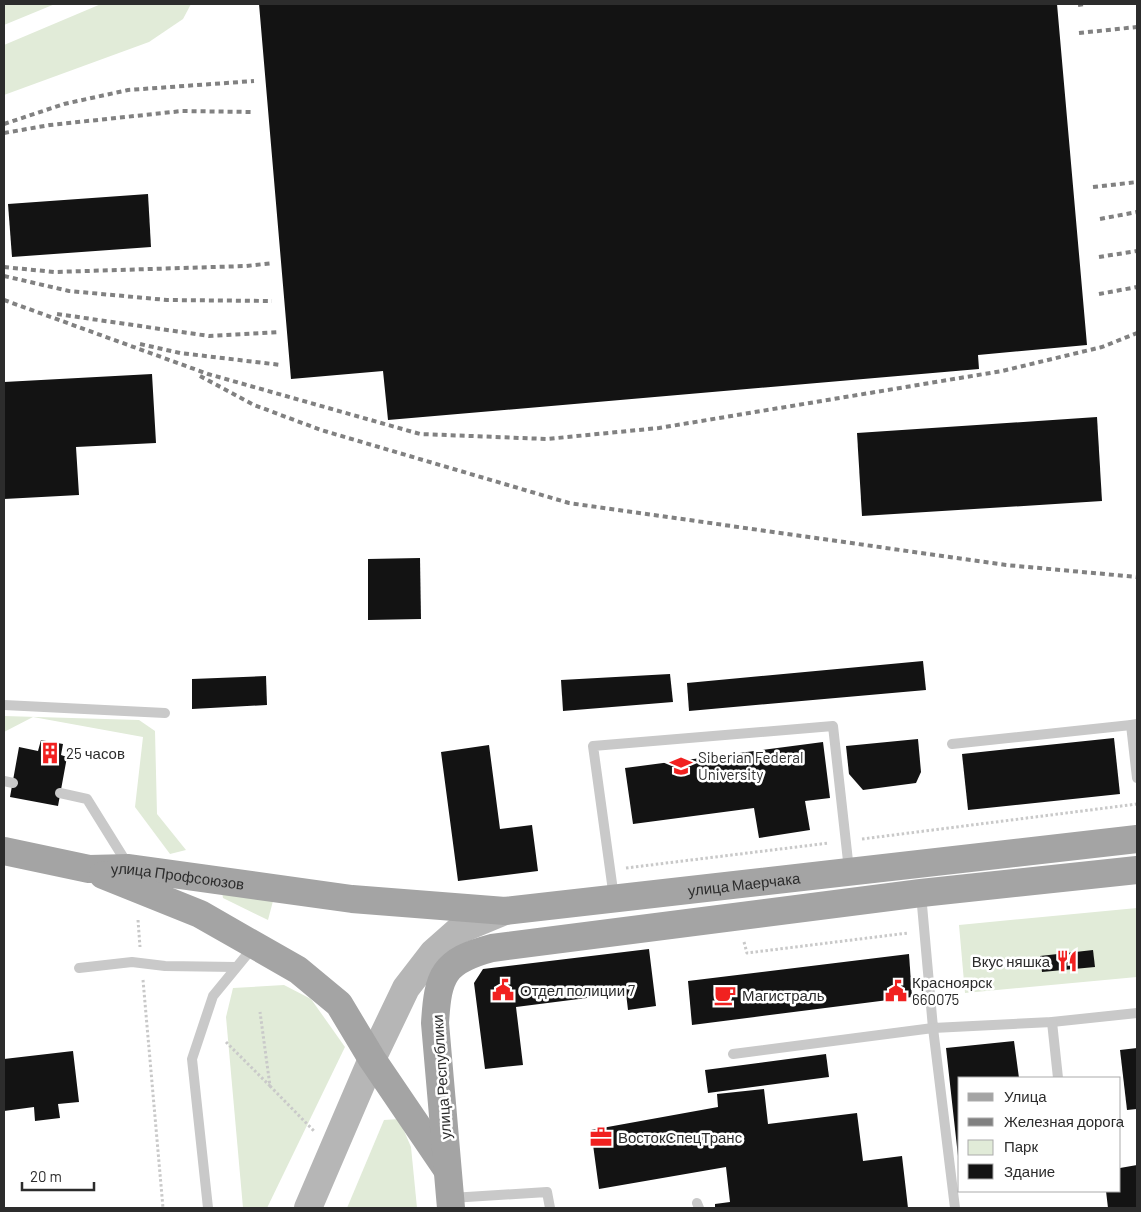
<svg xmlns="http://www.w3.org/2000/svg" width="1141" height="1212" font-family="Barlow,sans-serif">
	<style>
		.green { fill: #e1ebd8 }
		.building { fill: #131313 }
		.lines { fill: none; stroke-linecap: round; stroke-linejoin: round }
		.path { stroke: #c9c9c9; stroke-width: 3; stroke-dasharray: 2.5 2.5; stroke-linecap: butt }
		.service { stroke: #c9c9c9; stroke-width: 10 }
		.secondary { stroke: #b6b6b6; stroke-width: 28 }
		.primary { stroke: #a4a4a4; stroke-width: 28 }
		.rail { stroke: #818181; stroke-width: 4; stroke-dasharray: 5 4; stroke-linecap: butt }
		.labels { text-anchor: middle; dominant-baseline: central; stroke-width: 5; stroke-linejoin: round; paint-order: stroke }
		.poi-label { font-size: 15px; fill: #2c2c2c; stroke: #fff; text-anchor: start }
		.street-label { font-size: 15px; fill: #2c2c2c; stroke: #fff }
	</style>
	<rect width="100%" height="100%" fill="#fff"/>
	<!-- green -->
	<g class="green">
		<polygon points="4,4 55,4 4,25"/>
		<polygon points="101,4 191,4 183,19 149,42 4,95 4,45"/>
		<polygon points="4,716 139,720 155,731 157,814 186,850 170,854 135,807 143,737 33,717 4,732"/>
		<polygon points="222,892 273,901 268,920 223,898"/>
		<polygon points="1137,908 1137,977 965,993 959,925"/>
		<polygon points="284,985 311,999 345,1047 267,1208 243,1208 226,1017 233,988"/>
		<polygon points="399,1119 411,1147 417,1208 347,1208 384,1120"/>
	</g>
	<!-- building -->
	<g class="building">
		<polygon points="259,4 1057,4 1087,345 978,355 979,369 388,420 383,371 291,379"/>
		<polygon points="148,194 151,247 12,257 8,204"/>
		<polygon points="152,374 156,443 76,447 79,495 4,499 4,382"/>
		<polygon points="1097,417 1102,501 862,516 857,433"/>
		<polygon points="420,558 421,619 368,620 368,559"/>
		<polygon points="923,661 926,690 689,711 687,683"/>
		<polygon points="670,674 673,702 563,711 561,680"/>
		<polygon points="266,676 267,705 192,709 192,679"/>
		<polygon points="1114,738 1120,794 968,810 962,754"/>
		<polygon points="918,739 921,772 916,783 863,790 849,774 846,746"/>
		<polygon points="41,740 63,744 61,755 67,757 58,806 10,797 19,747 38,751"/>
		<polygon points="823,742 830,798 805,801 810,830 759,838 754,808 633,824 625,768"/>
		<polygon points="489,745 500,829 532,825 538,871 458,881 441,752"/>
		<polygon points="649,949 656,1006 628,1010 626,993 516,1007 523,1065 485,1069 474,983 483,969"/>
		<polygon points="1093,950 1095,967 1042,972 1040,956"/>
		<polygon points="909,954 912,997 692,1025 688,981"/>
		<polygon points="1014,1041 1019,1078 960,1078 958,1156 946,1048"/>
		<polygon points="1137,1048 1137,1109 1127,1110 1120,1050"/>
		<polygon points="73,1051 79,1102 58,1104 60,1118 35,1121 34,1107 4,1111 4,1059"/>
		<polygon points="826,1054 829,1077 708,1093 705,1070"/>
		<polygon points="764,1089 768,1124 857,1113 863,1161 902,1156 908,1208 715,1208 715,1204 730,1202 726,1167 599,1189 591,1130 718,1107 717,1094"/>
		<polygon points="1137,1165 1137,1208 1108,1208 1106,1191 1120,1191 1120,1168"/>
	</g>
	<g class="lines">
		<!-- path -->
		<g class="path">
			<polyline points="862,839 1137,804"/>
			<polyline points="626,868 829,843"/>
			<polyline points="138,920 140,947"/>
			<polyline points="744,942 747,953 908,933"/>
			<polyline points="143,980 163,1208"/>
			<polyline points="226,1042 270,1086 260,1012"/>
			<polyline points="270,1086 314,1131"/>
		</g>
		<!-- service -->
		<g class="service">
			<polyline points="4,705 165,713"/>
			<polyline points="1137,724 1131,725 1137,778"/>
			<polyline points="952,744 1131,725"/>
			<polyline points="4,781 13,783"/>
			<polyline points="60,793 87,799 128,865"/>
			<polyline points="921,894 933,1028 1052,1022 1137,1013"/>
			<polyline points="614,898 593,746 833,726 849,870"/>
			<polyline points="79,968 132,962 165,966 236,967"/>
			<polyline points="1052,1022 1058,1078"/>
			<polyline points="733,1054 933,1028 955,1208"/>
			<polyline points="451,1198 547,1192 550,1208"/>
			<polyline points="697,1203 699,1208"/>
			<polyline points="208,1208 192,1059 213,996 254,946"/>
		</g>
		<!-- secondary -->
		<polyline class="secondary" points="308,1208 372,1059 406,988 433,953 459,930 505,911"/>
		<!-- primary -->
		<g class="primary">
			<path id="s1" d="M4 851 89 869 129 868 352 899 505 911 1137 839"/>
			<polyline points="103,875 200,914 298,970 339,1004 372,1059 446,1168"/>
			<path d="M451 1208 435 1023C438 975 443 961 492 948L921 893 1137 870"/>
		</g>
		<!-- rail -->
		<g class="rail">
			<polyline points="1078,5 1085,4"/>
			<polyline points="1079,33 1137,27"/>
			<polyline points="4,124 64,104 128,90 254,81"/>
			<polyline points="4,133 50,125 182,111 253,112"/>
			<polyline points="1093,187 1137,182"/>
			<polyline points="1100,219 1137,212"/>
			<polyline points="1099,257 1137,251"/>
			<polyline points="4,267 54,272 246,266 273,263"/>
			<polyline points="4,276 69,291 167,300 272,301"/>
			<polyline points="1099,294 1137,287"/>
			<polyline points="4,300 208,374 420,434 547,439 659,428 1002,371 1102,347 1137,333"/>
			<polyline points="57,314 209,336 280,332"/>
			<polyline points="140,344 180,353 281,365"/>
			<polyline points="200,376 254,405 321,430 569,503 1006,565 1137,577"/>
		</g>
	</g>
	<!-- icons -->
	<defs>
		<g id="building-bare" transform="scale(1.725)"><path d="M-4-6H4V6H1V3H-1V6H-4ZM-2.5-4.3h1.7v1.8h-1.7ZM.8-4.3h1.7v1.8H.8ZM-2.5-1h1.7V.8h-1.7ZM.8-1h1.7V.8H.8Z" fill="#f12120" stroke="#fff" stroke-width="2.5" paint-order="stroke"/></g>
		<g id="university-bare" transform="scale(1.725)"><path d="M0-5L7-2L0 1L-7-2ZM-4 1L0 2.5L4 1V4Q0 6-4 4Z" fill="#f12120" stroke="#fff" stroke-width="2.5" paint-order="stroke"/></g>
		<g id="restaurant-bare" transform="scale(1.725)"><path d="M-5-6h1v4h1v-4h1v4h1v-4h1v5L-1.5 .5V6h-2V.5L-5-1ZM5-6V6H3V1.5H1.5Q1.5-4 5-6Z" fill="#f12120" stroke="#fff" stroke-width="2.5" paint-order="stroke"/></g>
		<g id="civic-bare" transform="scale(1.725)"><path d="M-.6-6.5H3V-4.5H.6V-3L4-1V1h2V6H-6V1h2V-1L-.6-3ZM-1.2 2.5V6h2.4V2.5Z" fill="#f12120" stroke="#fff" stroke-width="2.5" paint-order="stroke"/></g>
		<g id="cafe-bare" transform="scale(1.725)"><path d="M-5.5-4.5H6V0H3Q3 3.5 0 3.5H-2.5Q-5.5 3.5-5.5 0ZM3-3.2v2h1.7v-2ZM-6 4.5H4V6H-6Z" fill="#f12120" stroke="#fff" stroke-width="2.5" paint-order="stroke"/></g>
		<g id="office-bare" transform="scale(1.725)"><path d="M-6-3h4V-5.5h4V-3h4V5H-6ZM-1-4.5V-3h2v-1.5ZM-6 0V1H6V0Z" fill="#f12120" stroke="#fff" stroke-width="2.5" paint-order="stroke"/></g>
	</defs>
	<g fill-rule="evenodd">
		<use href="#building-bare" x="50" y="753"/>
		<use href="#university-bare" x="681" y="766"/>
		<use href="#restaurant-bare" x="1067" y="961"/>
		<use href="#civic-bare" x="503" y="990"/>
		<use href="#civic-bare" x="896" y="991"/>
		<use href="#cafe-bare" x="725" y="995"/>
		<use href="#office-bare" x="601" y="1137"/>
	</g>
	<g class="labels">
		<!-- poi labels -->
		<g class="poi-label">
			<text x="66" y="753">25 часов</text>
			<text x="698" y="757">Siberian Federal<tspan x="698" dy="17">University</tspan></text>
			<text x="1050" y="961" text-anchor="end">Вкус няшка</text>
			<text x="912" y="982">Красноярск<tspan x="912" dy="17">660075</tspan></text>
			<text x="520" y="990">Отдел полиции 7</text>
			<text x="742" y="995">Магистраль</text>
			<text x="618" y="1137">ВостокСпецТранс</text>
		</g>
		<!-- street labels -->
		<g class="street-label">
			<text stroke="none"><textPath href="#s1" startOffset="176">улица Профсоюзов</textPath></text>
			<text stroke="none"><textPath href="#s1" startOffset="746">улица Маерчака</textPath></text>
			<text transform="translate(441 1077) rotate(-94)">улица Республики</text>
		</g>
	</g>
	<!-- border -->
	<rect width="1141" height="1212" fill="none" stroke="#2c2c2c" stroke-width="10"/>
	<!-- legend -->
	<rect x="958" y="1077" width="162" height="115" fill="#ffffff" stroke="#ababab"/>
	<rect x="968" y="1093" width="25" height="8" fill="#a4a4a4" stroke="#ababab"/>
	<text x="1004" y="1102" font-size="15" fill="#2c2c2c">Улица</text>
	<rect x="968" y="1118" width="25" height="8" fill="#818181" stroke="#ababab"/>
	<text x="1004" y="1127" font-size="15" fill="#2c2c2c">Железная дорога</text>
	<rect x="968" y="1140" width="25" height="15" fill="#e1ebd8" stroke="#ababab"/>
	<text x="1004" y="1152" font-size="15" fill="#2c2c2c">Парк</text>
	<rect x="968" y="1164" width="25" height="15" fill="#131313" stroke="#ababab"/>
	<text x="1004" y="1177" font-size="15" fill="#2c2c2c">Здание</text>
	<!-- scale -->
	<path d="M22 1182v8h72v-8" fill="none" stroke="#2c2c2c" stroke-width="2.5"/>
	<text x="30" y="1182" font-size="15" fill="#2c2c2c" stroke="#ffffff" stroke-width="4" paint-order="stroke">20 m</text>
</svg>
